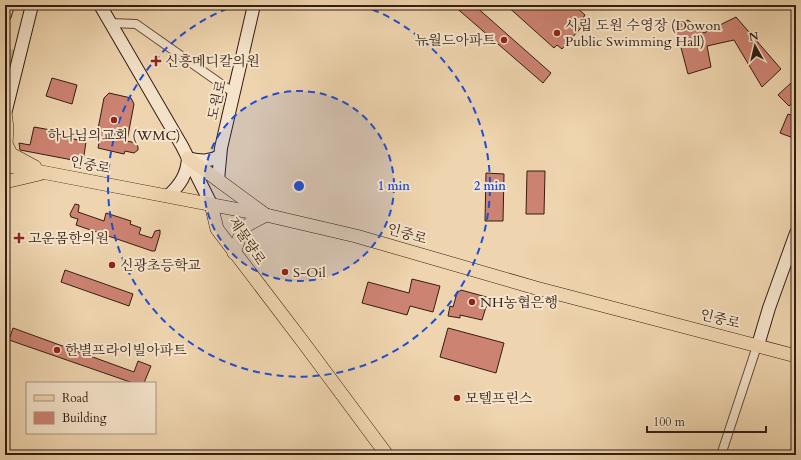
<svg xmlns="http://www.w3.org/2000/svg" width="801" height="460" font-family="Cardo,'Noto Serif KR',serif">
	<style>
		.building { fill: #cd8372; stroke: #331d14 }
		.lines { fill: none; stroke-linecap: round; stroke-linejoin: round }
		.highway-tunnel { stroke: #c9b090; stroke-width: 15; stroke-dasharray: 15 8; stroke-linecap: butt }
		.street-casing { stroke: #624b3b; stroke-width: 10 }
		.secondary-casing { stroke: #331d14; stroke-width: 14 }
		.primary-casing { stroke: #331d14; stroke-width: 14 }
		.street { stroke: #f5e4cb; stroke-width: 8 }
		.secondary { stroke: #f5e4cb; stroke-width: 12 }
		.primary { stroke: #efd5af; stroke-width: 13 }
		.ring { fill: none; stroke: #1d4ed8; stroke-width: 2; stroke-dasharray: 7 5 }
		.poi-dot { fill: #8f2418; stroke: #f5e4cb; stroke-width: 1.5 }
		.labels { text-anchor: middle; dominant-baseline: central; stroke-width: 4; stroke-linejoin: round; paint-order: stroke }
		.poi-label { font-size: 14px; fill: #331d14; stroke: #f5e4cb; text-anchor: start }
		.street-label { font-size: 14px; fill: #331d14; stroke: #f5e4cb }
		.centre { fill: #1d4ed8; stroke: #f5e4cb; stroke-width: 2 }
		.ring-label { font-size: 12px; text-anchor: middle; font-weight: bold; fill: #1d4ed8; stroke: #f5e4cb; stroke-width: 4; stroke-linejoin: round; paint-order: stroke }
	</style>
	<rect width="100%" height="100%" fill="#efd5af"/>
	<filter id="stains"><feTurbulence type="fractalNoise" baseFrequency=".005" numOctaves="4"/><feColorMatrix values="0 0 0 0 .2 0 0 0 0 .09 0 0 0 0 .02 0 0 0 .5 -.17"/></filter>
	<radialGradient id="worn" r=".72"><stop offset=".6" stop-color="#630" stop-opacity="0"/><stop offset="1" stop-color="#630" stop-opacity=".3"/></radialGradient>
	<!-- building -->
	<g class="building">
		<polygon points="453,5 474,5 551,73 543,83"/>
		<polygon points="506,5 574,5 585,15 583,18 587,21 562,49 557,45 554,48"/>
		<polygon points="736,17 781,69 762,87 734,40 707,46 711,67 688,74 679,40 672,28 688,20 704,33"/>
		<polygon points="52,78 77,85 72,104 46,96"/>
		<polygon points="792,82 796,86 796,100 789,106 778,95"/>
		<polygon points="109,93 131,98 134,104 127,141 136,143 138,147 138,150 134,153 125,151 124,154 98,148 99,143 96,139 104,98"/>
		<polygon points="788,114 796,117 796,139 780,133"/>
		<polygon points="34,127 62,132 61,136 86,142 83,162 20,150 19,143 30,145"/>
		<polygon points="527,171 545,171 544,214 526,214"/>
		<polygon points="486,173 504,174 503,221 485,221"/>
		<polygon points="75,204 79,205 79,207 78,212 104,221 106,213 131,221 130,224 141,228 139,234 152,238 155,231 160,230 160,234 155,251 152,251 76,225 78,219 71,217 70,214"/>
		<polygon points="65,270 133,294 129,306 61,282"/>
		<polygon points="412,279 440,286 433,312 410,306 407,315 362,303 368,282 409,293"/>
		<polygon points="461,290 490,298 487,307 486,307 482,320 460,315 460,318 448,316 450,306 453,307 457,293"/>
		<polygon points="13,328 134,372 138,361 151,366 144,383 133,383 9,340"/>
		<polygon points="448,328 504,343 496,373 440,357"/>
	</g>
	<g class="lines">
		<!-- highway-tunnel -->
		<polyline class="highway-tunnel" points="5,87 15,49"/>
		<!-- street casing -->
		<g class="street-casing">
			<g id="street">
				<polyline points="111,23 136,24 234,93"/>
				<polyline points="721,455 756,349 758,345"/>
			</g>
		</g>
		<!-- secondary casing -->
		<g class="secondary-casing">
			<g id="secondary">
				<polyline points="100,5 182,146 211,204"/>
				<polyline points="5,15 8,5"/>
				<polyline points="5,114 32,5"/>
				<path d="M188 158C200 161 209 162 220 156"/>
				<polyline points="218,180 221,148 254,5"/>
				<path d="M168 196C180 185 187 175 188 158"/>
				<polyline points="758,345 769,308 796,233"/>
			</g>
		</g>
		<!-- primary casing -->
		<g class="primary-casing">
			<g id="primary">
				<polyline points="5,113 7,128 6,144 11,154 35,167"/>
				<polyline points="188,158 263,213"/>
				<polyline points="5,165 266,215 356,236 536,288 796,356"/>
				<polyline points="5,182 39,174"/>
				<polyline points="211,204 217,229 303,342 387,455"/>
				<polyline points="234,253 242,230 249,224 266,215"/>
			</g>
		</g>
		<!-- street -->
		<use href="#street" class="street"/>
		<!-- secondary -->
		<use href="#secondary" class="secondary"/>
		<!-- primary -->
		<use href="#primary" class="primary"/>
	</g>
	<!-- distance rings -->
	<circle cx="299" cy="186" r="95" fill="#1d4ed8" fill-opacity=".12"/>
	<g class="ring">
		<circle cx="299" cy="186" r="95"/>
		<path d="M361 5A191 191 0 1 1 237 5"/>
	</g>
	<!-- markers -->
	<g class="poi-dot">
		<circle cx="557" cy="33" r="4"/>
		<circle cx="504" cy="40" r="4"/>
		<path d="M154 55h4v4h4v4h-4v4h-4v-4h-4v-4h4z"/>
		<circle cx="114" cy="120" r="4"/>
		<path d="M17 232h4v4h4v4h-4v4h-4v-4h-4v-4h4z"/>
		<circle cx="112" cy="265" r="4"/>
		<circle cx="285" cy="272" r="4"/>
		<circle cx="472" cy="302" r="4"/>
		<circle cx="57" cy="350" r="4"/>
		<circle cx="457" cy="398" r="4"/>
	</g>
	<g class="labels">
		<!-- poi labels -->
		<g class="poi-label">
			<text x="565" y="25">시립 도원 수영장 (Dowon<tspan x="565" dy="16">Public Swimming Hall)</tspan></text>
			<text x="496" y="40" text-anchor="end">뉴월드아파트</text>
			<text x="165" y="61">신흥메디칼의원</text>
			<text x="114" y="135" text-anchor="middle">하나님의교회 (WMC)</text>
			<text x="28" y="238">고운몸한의원</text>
			<text x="120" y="265">신광초등학교</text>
			<text x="293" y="272">S-Oil</text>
			<text x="480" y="302">NH농협은행</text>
			<text x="65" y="350">한별프라이빌아파트</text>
			<text x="465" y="398">모텔프린스</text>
		</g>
		<!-- street labels -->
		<g class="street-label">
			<text transform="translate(217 100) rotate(-77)">도원로</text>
			<text transform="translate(90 165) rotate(11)">인중로</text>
			<text transform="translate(407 234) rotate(16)">인중로</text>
			<text transform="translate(247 241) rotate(56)">제물량로</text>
			<text transform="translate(720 319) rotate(14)">인중로</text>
		</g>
	</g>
	<circle cx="299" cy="186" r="6" class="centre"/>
	<g class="ring-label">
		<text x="394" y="190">1 min</text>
		<text x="490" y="190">2 min</text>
	</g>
	<!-- margin -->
	<rect width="801" height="460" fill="none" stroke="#efd5af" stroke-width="20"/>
	<rect x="6" y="6" width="789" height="448" fill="none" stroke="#331d14" stroke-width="2"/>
	<rect x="10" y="10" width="781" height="440" fill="none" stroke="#331d14"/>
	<!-- legend -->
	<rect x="26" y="382" width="130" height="52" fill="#f5e4cb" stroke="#a79482"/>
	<rect x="34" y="395" width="20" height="6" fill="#efd5af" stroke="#a79482"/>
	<text x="62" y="402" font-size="12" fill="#331d14">Road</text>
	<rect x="34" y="412" width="20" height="12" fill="#cd8372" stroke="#a79482"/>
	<text x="62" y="422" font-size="12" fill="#331d14">Building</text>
	<!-- north arrow -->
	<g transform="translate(755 46) rotate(352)" stroke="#f5e4cb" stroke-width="3" paint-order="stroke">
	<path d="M0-3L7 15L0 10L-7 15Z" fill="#331d14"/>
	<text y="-6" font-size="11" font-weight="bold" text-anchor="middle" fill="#331d14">N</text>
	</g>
	<!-- scale -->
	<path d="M647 426v6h119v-6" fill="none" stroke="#331d14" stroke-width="2"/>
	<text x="653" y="426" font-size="12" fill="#331d14" stroke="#f5e4cb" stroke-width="3" paint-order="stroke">100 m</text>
	<rect width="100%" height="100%" filter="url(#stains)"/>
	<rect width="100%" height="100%" fill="url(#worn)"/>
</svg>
